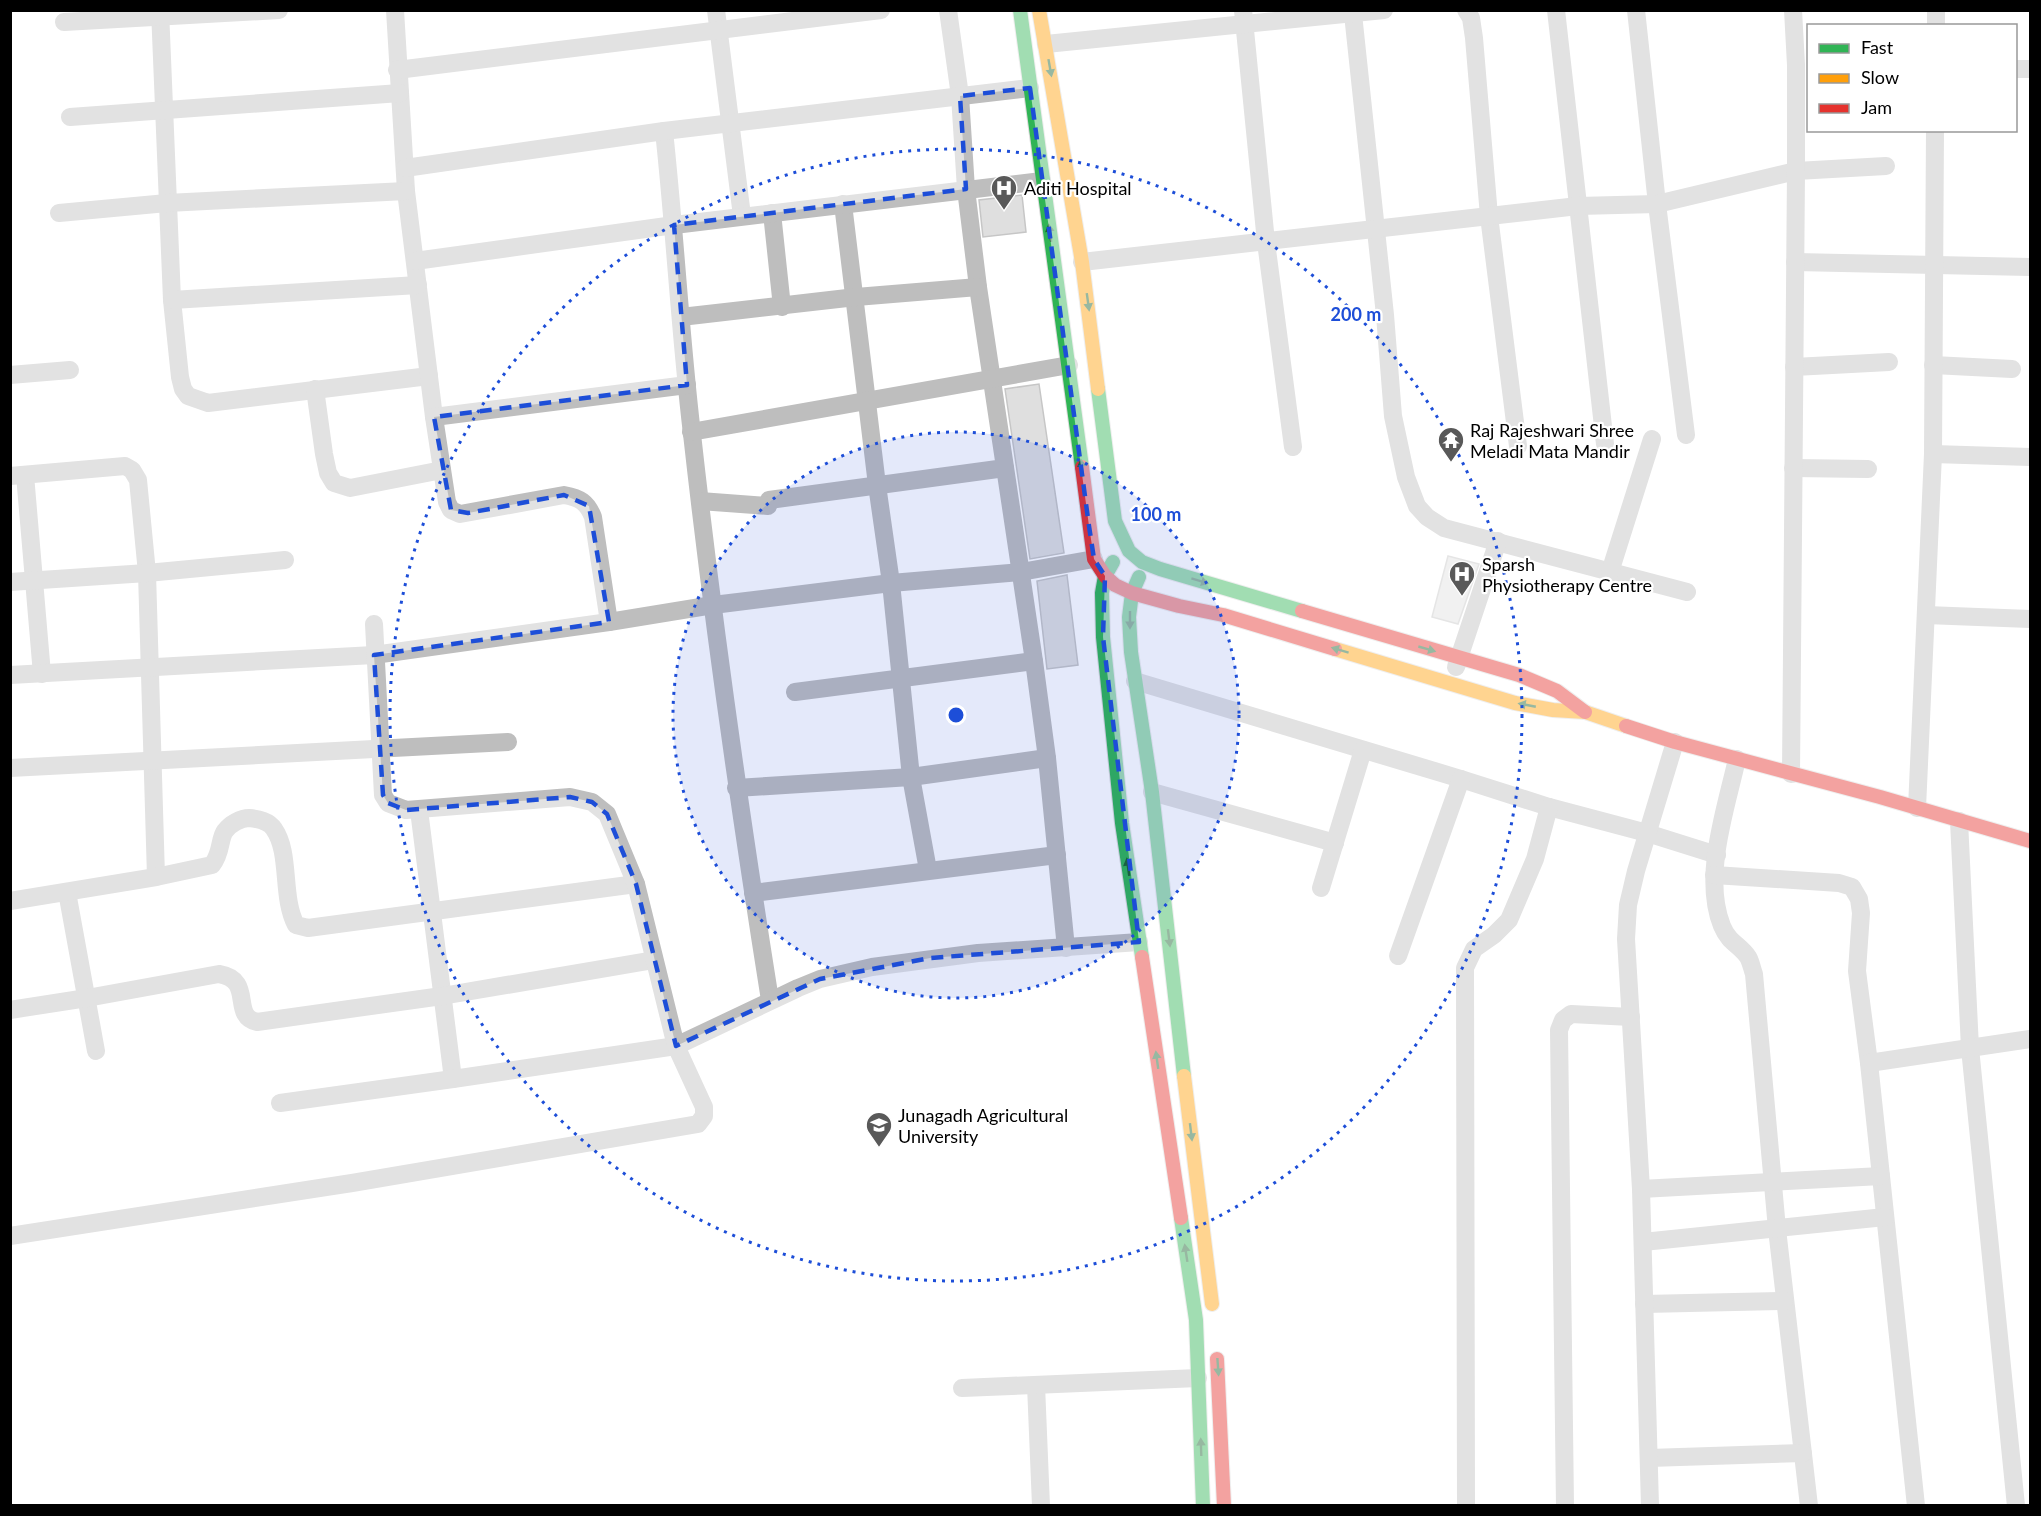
<svg xmlns="http://www.w3.org/2000/svg" width="2041" height="1516" font-family="Lato,sans-serif">
	<style>
		.building { fill: #dfdfdf; stroke: #c6c6c6; stroke-width: 1.5 }
		.lines { fill: none; stroke-linecap: round; stroke-linejoin: round }
		.fast-casing { stroke: #dbdbdb; stroke-width: 16 }
		.slow-casing { stroke: #dbdbdb; stroke-width: 16 }
		.jam-casing { stroke: #dbdbdb; stroke-width: 16 }
		.street { stroke: #bebebe; stroke-width: 18 }
		.fast { stroke: #30b455; stroke-width: 14 }
		.slow { stroke: #ff9f0a; stroke-width: 14 }
		.jam { stroke: #e5322d; stroke-width: 14 }
		.oneway { fill: #1a632f }
		.marked { fill: none; stroke: #1d4ed8; stroke-width: 4.5; stroke-dasharray: 12 8; stroke-linejoin: round }
		.ring { fill: none; stroke: #1d4ed8; stroke-width: 3; stroke-dasharray: 3 6 }
		.labels { text-anchor: middle; dominant-baseline: central; stroke-width: 4.5; stroke-linejoin: round; paint-order: stroke }
		.poi-label { font-size: 18px; fill: #000; stroke: #fff; text-anchor: start }
		.centre { fill: #1d4ed8; stroke: #fff; stroke-width: 3 }
		.ring-label { font-size: 18px; text-anchor: middle; font-weight: bold; fill: #1d4ed8; stroke: #fff; stroke-width: 4.5; stroke-linejoin: round; paint-order: stroke }
	</style>
	<rect width="100%" height="100%" fill="#fff"/>
	<!-- building -->
	<g class="building">
		<polygon points="1022,195 1026,232 983,237 979,200"/>
		<polygon points="1039,384 1064,553 1030,559 1005,389"/>
		<polygon points="1448,556 1479,564 1458,624 1432,617"/>
		<polygon points="1067,575 1078,665 1047,669 1037,581"/>
	</g>
	<g class="lines">
		<!-- fast casing -->
		<g class="fast-casing">
			<g id="fast">
				<polyline points="1020,10 1082,467"/>
				<polyline points="1098,389 1115,521 1129,551 1142,562 1160,569 1302,611"/>
				<polyline points="1113,562 1105,576 1102,593 1103,637 1122,823 1142,957"/>
				<polyline points="1139,577 1132,593 1129,617 1131,652 1152,792 1184,1076"/>
				<polyline points="1181,1218 1196,1320 1203,1506"/>
			</g>
		</g>
		<!-- slow casing -->
		<g class="slow-casing">
			<g id="slow">
				<polyline points="1039,10 1082,262 1098,389"/>
				<polyline points="1335,649 1515,703 1553,710 1585,712 1626,726"/>
				<polyline points="1184,1076 1212,1304"/>
			</g>
		</g>
		<!-- jam casing -->
		<g class="jam-casing">
			<g id="jam">
				<polyline points="1082,467 1094,559 1105,576 1115,585 1132,593 1179,606 1223,615 1335,649"/>
				<polyline points="1302,611 1519,675 1557,691 1585,712"/>
				<polyline points="1626,726 1675,742 1880,797 2030,841"/>
				<polyline points="1142,957 1181,1218"/>
				<polyline points="1217,1359 1224,1506"/>
			</g>
		</g>
		<!-- street -->
		<g class="street">
			<polyline points="160,10 172,300 180,377 183,389 188,396 208,403 429,376"/>
			<path d="M395 10 406 191 434 417 447 502 451 510 460 514 564 495C580 498 587 502 593 517L609 622"/>
			<polyline points="716,10 742,216"/>
			<polyline points="948,10 960,96 966,189 978,287 1034,661 1047,758 1066,948"/>
			<polyline points="1243,10 1266,242 1293,447"/>
			<polyline points="1466,10 1471,18 1474,38 1489,216 1518,446"/>
			<polyline points="1556,10 1605,444"/>
			<polyline points="1636,10 1657,204 1686,435"/>
			<polyline points="1936,10 1936,26"/>
			<polyline points="1353,14 1385,315 1393,416 1406,477 1417,506 1427,517 1444,528 1687,592"/>
			<polyline points="64,22 279,10"/>
			<polyline points="1046,44 1384,10"/>
			<polyline points="2016,69 2030,69"/>
			<polyline points="397,70 881,10"/>
			<polyline points="70,117 400,93"/>
			<path d="M664 131C675 232 680 333 692 434 713 623 740 812 770 1000"/>
			<polyline points="405,168 664,131 1030,88"/>
			<polyline points="843,204 877,485 891,583 911,777 928,870"/>
			<polyline points="59,213 167,203 406,191"/>
			<polyline points="772,213 782,307"/>
			<polyline points="415,261 674,225 1042,181"/>
			<polyline points="1082,262 1578,206 1657,204 1796,171 1886,166"/>
			<polyline points="1795,262 2030,267"/>
			<polyline points="172,300 418,285"/>
			<polyline points="681,317 856,297 978,287"/>
			<polyline points="1933,365 2012,369"/>
			<polyline points="1794,367 1889,362"/>
			<polyline points="10,375 70,370"/>
			<polyline points="315,389 324,454 328,473 334,483 350,488 442,470"/>
			<polyline points="434,417 687,385"/>
			<polyline points="691,432 1069,365"/>
			<polyline points="1933,454 2030,457"/>
			<polyline points="1793,468 1868,469"/>
			<polyline points="25,475 42,674"/>
			<polyline points="10,476 125,466 132,470 138,480 147,573 156,877"/>
			<polyline points="769,500 1005,468"/>
			<polyline points="700,501 768,506"/>
			<polyline points="1610,572 1652,439"/>
			<polyline points="10,582 147,573 285,560"/>
			<polyline points="1926,615 2030,619"/>
			<polyline points="1456,667 1498,541"/>
			<polyline points="10,675 374,655 609,622 713,605 891,583 1021,572 1094,559"/>
			<polyline points="1135,681 1461,779 1549,807 1647,833 1717,855"/>
			<polyline points="795,692 1034,661"/>
			<path d="M1737 759C1726 809 1702 876 1722 926 1729 943 1740 945 1748 957 1751 962 1752 969 1754 974L1777 1229 1809 1506"/>
			<polyline points="10,768 508,742"/>
			<polyline points="1791,774 1796,171 1796,65 1793,10"/>
			<polyline points="736,788 911,777 1047,758"/>
			<polyline points="1152,792 1335,843"/>
			<polyline points="1917,808 1933,454 1935,130"/>
			<polyline points="419,810 453,1079"/>
			<polyline points="1959,821 1970,1048 2016,1506"/>
			<polyline points="1714,875 1839,883 1852,887 1859,899 1861,913 1857,971 1869,1063 1916,1506"/>
			<polyline points="1321,888 1363,750"/>
			<polyline points="67,892 96,1051"/>
			<polyline points="753,893 1057,855"/>
			<path d="M10 901 156 877 212 865C222 853 219 839 225 831 230 824 241 818 249 818 259 819 269 821 274 829 291 853 281 897 296 925L308 928 636 884"/>
			<polyline points="1398,956 1461,779"/>
			<path d="M10 1010 87 998 219 974C255 980 230 1016 257 1022L442 996 654 960"/>
			<polyline points="1869,1063 2030,1039"/>
			<polyline points="280,1103 453,1079 676,1046 798,988 820,979 872,967 978,953 1139,942"/>
			<polyline points="1641,1189 1881,1176"/>
			<polyline points="10,1236 352,1183 698,1124 704,1116 704,1107 676,1046 636,884 607,814 592,802 570,797 406,810 388,803 383,795 374,624"/>
			<polyline points="1643,1242 1885,1217"/>
			<polyline points="1644,1304 1784,1301"/>
			<polyline points="1036,1385 1041,1506"/>
			<polyline points="962,1388 1198,1378"/>
			<polyline points="1649,1458 1803,1453"/>
			<polyline points="1466,1506 1465,968 1474,949 1494,935 1509,920 1535,859 1549,807"/>
			<polyline points="1565,1506 1559,1030 1563,1020 1571,1014 1631,1017"/>
			<polyline points="1650,1506 1641,1189 1626,939 1628,905 1636,871 1675,742"/>
		</g>
		<!-- fast -->
		<use href="#fast" class="fast"/>
		<!-- slow -->
		<use href="#slow" class="slow"/>
		<!-- jam -->
		<use href="#jam" class="jam"/>
	</g>
	<!-- one-way arrows -->
	<defs><path id="oneway-solid" d="M-6-.8H1V-3.2L6.5 0L1 3.2V.8H-6Z" transform="scale(1.5)"/></defs>
	<g class="oneway">
		<use href="#oneway-solid" transform="translate(1050 68) rotate(80)"/>
		<use href="#oneway-solid" transform="translate(1050 233) rotate(-98)"/>
		<use href="#oneway-solid" transform="translate(1088 302) rotate(82)"/>
		<use href="#oneway-solid" transform="translate(1082 468) rotate(-97)"/>
		<use href="#oneway-solid" transform="translate(1200 581) rotate(17)"/>
		<use href="#oneway-solid" transform="translate(1130 620) rotate(90)"/>
		<use href="#oneway-solid" transform="translate(1427 649) rotate(16)"/>
		<use href="#oneway-solid" transform="translate(1340 650) rotate(-163)"/>
		<use href="#oneway-solid" transform="translate(1527 705) rotate(-169)"/>
		<use href="#oneway-solid" transform="translate(1128 867) rotate(-98)"/>
		<use href="#oneway-solid" transform="translate(1169 938) rotate(83)"/>
		<use href="#oneway-solid" transform="translate(1157 1060) rotate(-98)"/>
		<use href="#oneway-solid" transform="translate(1191 1132) rotate(83)"/>
		<use href="#oneway-solid" transform="translate(1186 1253) rotate(-99)"/>
		<use href="#oneway-solid" transform="translate(1218 1367) rotate(86)"/>
		<use href="#oneway-solid" transform="translate(1201 1447) rotate(-92)"/>
	</g>
	<!-- marked area -->
	<path d="M0 0H2041V1516H0ZM1030 88 1089 526 1094 559 1105 576 1103 637 1139 942 930 958 820 979 676 1046 636 884 607 814 592 802 570 797 406 810 388 803 383 795 374 655 609 622 589 506 564 495 468 513 451 510 434 417 687 385 674 225 966 189 960 96Z" fill="#fff" fill-opacity=".55" fill-rule="evenodd"/>
	<path class="marked" d="M1030 88 1089 526 1094 559 1105 576 1103 637 1139 942 930 958 820 979 676 1046 636 884 607 814 592 802 570 797 406 810 388 803 383 795 374 655 609 622 589 506 564 495 468 513 451 510 434 417 687 385 674 225 966 189 960 96Z"/>
	<!-- distance rings -->
	<circle cx="956" cy="715" r="283" fill="#1d4ed8" fill-opacity=".12"/>
	<g class="ring">
		<circle cx="956" cy="715" r="283"/>
		<circle cx="956" cy="715" r="566"/>
	</g>
	<!-- icons -->
	<defs>
		<g id="hospital-pin" transform="scale(1.35)"><path d="M0 17L-7.5 6A9.5 9.5 0 1 1 7.5 6Z" fill="#595959" stroke="#fff"/><path d="M-5-5h3v3.5h4V-5h3V5h-3V1.5h-4V5h-3Z" fill="#fff"/></g>
		<g id="temple-pin" transform="scale(1.35)"><path d="M0 17L-7.5 6A9.5 9.5 0 1 1 7.5 6Z" fill="#595959" stroke="#fff"/><path d="M0-6L5-2H3V0L6.5 2.5H4V6H1.5V3h-3V6H-4V2.5H-6.5L-3 0V-2H-5Z" fill="#fff"/></g>
		<g id="university-pin" transform="scale(1.35)"><path d="M0 17L-7.5 6A9.5 9.5 0 1 1 7.5 6Z" fill="#595959" stroke="#fff"/><path d="M0-5L7-2L0 1L-7-2ZM-4 1L0 2.5L4 1V4Q0 6-4 4Z" fill="#fff"/></g>
	</defs>
	<g fill-rule="evenodd">
		<use href="#hospital-pin" x="1004" y="188"/>
		<use href="#temple-pin" x="1451" y="440"/>
		<use href="#hospital-pin" x="1462" y="574"/>
		<use href="#university-pin" x="879" y="1125"/>
	</g>
	<g class="labels">
		<!-- poi labels -->
		<g class="poi-label">
			<text x="1024" y="188">Aditi Hospital</text>
			<text x="1470" y="430">Raj Rajeshwari Shree<tspan x="1470" dy="21">Meladi Mata Mandir</tspan></text>
			<text x="1482" y="564">Sparsh<tspan x="1482" dy="21">Physiotherapy Centre</tspan></text>
			<text x="898" y="1115">Junagadh Agricultural<tspan x="898" dy="21">University</tspan></text>
		</g>
	</g>
	<circle cx="956" cy="715" r="9" class="centre"/>
	<g class="ring-label">
		<text x="1356" y="321">200 m</text>
		<text x="1156" y="521">100 m</text>
	</g>
	<!-- border -->
	<rect width="2041" height="1516" fill="none" stroke="#000000" stroke-width="24"/>
	<!-- legend -->
	<rect x="1807" y="24" width="210" height="108" fill="#ffffff" stroke="#999999" stroke-width="1.5"/>
	<rect x="1819" y="44" width="30" height="9" fill="#30b455" stroke="#999999" stroke-width="1.5"/>
	<text x="1861" y="54" font-size="18" fill="#000000">Fast</text>
	<rect x="1819" y="74" width="30" height="9" fill="#ff9f0a" stroke="#999999" stroke-width="1.5"/>
	<text x="1861" y="84" font-size="18" fill="#000000">Slow</text>
	<rect x="1819" y="104" width="30" height="9" fill="#e5322d" stroke="#999999" stroke-width="1.5"/>
	<text x="1861" y="114" font-size="18" fill="#000000">Jam</text>
</svg>
